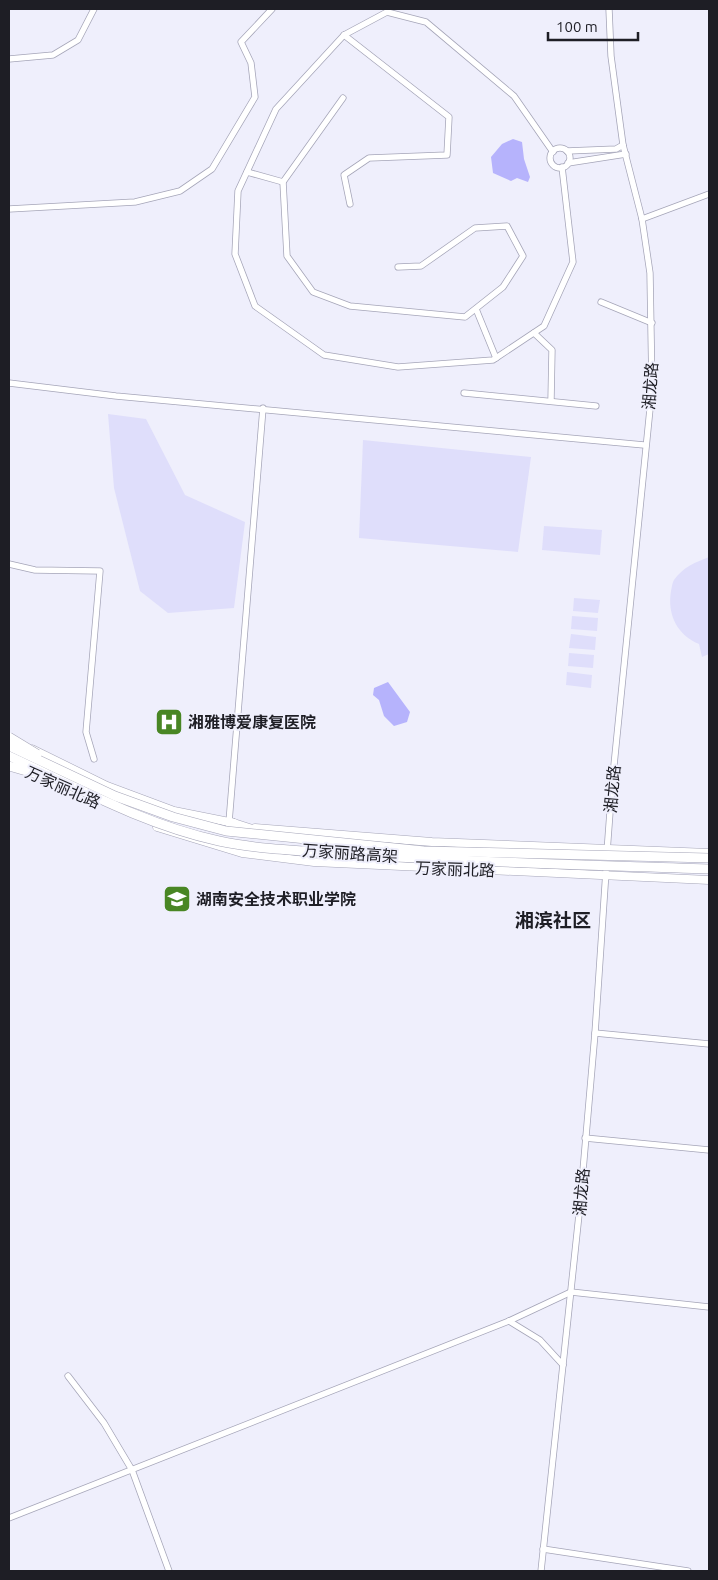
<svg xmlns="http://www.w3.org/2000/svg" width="718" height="1580" font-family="Ubuntu,'Noto Sans SC',sans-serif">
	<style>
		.green { fill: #dfdefb }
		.water { fill: #b6b3fc }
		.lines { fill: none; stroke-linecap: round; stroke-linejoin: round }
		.minor-casing { stroke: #a5a5b8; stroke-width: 7 }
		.major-casing { stroke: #a5a5b8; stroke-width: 9 }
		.highway-casing { stroke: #a5a5b8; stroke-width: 10 }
		.minor { stroke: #fff; stroke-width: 5.5 }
		.major { stroke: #fff; stroke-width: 8 }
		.highway { stroke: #fff; stroke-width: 9 }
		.highway-bridge-casing { stroke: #a5a5b8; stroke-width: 10; stroke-linecap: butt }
		.highway-bridge { stroke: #fff; stroke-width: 9 }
		.labels { text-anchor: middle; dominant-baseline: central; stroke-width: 4; stroke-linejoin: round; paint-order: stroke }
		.street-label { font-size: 16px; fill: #1e1e25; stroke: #efeffc }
		.poi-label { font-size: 16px; font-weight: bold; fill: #1e1e25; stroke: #efeffc; text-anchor: start }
		.quarter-label { font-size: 19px; font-weight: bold; fill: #1e1e25; stroke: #efeffc }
	</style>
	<rect width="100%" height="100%" fill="#efeffc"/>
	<!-- green -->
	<g class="green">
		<polygon points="108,414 146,419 185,495 245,522 234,608 168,613 140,591 114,488"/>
		<polygon points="363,440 531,457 518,552 359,538"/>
		<polygon points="544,526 602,530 600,555 542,550"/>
		<path d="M709 557V654L702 657 699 644C677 635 667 614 671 591 672 587 672 583 674 580 683 567 696 562 709 557Z"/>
		<polygon points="574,598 600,600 598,613 573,611"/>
		<polygon points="572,616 598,618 597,631 571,629"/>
		<polygon points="571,634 596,637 595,650 569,648"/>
		<polygon points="569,653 594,655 593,668 568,666"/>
		<polygon points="567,672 592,675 591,688 566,685"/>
	</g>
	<!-- water -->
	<g class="water">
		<polygon points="513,139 522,142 524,159 530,177 528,182 517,178 511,181 493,173 491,157 502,144"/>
		<polygon points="388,682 410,712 407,722 394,726 384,716 379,700 373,695 374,688"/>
	</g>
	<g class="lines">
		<!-- minor casing -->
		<g class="minor-casing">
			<g id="minor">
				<polyline points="344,35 449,117 447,155 369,158 344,175 350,204"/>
				<polyline points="9,59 53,55 78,40 94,9"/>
				<circle cx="560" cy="158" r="10"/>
				<polyline points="567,151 616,149 623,145"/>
				<polyline points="553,152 514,96 426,22 387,12 344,35 276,109 238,191 235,254 255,306 324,355 398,367 493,360 544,326 573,262 562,167"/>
				<polyline points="568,163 626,154"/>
				<polyline points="247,172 283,182 343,98"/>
				<polyline points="283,182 287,256 313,292 350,306 465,317 503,287 523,256 507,226 475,228 421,266 398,267"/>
				<polyline points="9,209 135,202 180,191 212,169 255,97 251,63 241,42 272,9"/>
				<polyline points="642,219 709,194"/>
				<polyline points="601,302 652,323"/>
				<polyline points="476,309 496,358"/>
				<polyline points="534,333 552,350 551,400"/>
				<polyline points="9,383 116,396 644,445"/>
				<polyline points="464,393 596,406"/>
				<polyline points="9,564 35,570 100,571 86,732 94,759"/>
				<polyline points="229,822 263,408"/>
				<polyline points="607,852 612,785 652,389 650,273 642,219 623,145 611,56 609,9"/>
				<polyline points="595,1033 709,1044"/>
				<polyline points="585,1138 709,1150"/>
				<polyline points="509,1321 540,1340 563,1365"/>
				<polyline points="68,1376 104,1423 132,1470 169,1571"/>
				<polyline points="9,1518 509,1321 571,1292 709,1307"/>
				<polyline points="543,1549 688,1571"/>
				<polyline points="541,1571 580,1205 595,1033 606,871"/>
			</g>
		</g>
		<!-- major casing -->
		<g class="major-casing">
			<g id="major">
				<polyline points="32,749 107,786 174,811 234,823"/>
				<polyline points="36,775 89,799"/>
				<polyline points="157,827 242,853 314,862 709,880"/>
				<polyline points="255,828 432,842 709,853"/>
			</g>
		</g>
		<!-- highway casing -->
		<g class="highway-casing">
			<polyline id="highway" points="229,822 260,832"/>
		</g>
		<!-- minor -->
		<use href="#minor" class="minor"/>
		<!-- major -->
		<use href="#major" class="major"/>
		<!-- highway -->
		<use href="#highway" class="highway"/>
		<!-- highway-bridge casing -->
		<g class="highway-bridge-casing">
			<g id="highway-bridge">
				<polyline points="9,737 37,754"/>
				<polyline points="9,746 115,796 173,817 226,831 424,851 709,858"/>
				<path d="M9 756C76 787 145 825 219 841 266 851 317 851 366 855 480 863 595 865 709 869"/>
				<polyline points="9,766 40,775"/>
			</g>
		</g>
		<!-- highway-bridge -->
		<use href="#highway-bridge" class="highway-bridge"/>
	</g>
	<!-- icons -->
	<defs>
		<g id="hospital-square" transform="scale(1.4375)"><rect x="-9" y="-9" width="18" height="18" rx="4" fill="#498624" stroke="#efeffc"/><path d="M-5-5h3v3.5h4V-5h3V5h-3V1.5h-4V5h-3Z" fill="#fff"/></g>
		<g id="university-square" transform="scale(1.4375)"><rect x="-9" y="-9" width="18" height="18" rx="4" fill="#498624" stroke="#efeffc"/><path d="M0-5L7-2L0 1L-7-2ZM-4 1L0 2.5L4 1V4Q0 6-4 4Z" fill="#fff"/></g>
	</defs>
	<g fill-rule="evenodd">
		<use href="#hospital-square" x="169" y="722"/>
		<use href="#university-square" x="177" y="899"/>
	</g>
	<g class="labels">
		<!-- street labels -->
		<g class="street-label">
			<text transform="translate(650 386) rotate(-86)">湘龙路</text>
			<text transform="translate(63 787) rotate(24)">万家丽北路</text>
			<text transform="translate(612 789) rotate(-85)">湘龙路</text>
			<text transform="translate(350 853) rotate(4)">万家丽路高架</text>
			<text transform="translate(455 869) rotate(2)">万家丽北路</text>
			<text transform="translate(581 1192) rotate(-85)">湘龙路</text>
		</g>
		<!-- poi labels -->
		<g class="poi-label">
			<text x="188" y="722">湘雅博爱康复医院</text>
			<text x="196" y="899">湖南安全技术职业学院</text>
		</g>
		<!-- quarter labels -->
		<g class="quarter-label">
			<text x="553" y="920">湘滨社区</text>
		</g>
	</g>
	<!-- border -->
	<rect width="718" height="1580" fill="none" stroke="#1e1e25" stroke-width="20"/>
	<!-- scale -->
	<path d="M548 32v8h90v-8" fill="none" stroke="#1e1e25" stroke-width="2.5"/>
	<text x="556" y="32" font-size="15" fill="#1e1e25" stroke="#efeffc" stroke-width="4" paint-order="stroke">100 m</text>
</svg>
